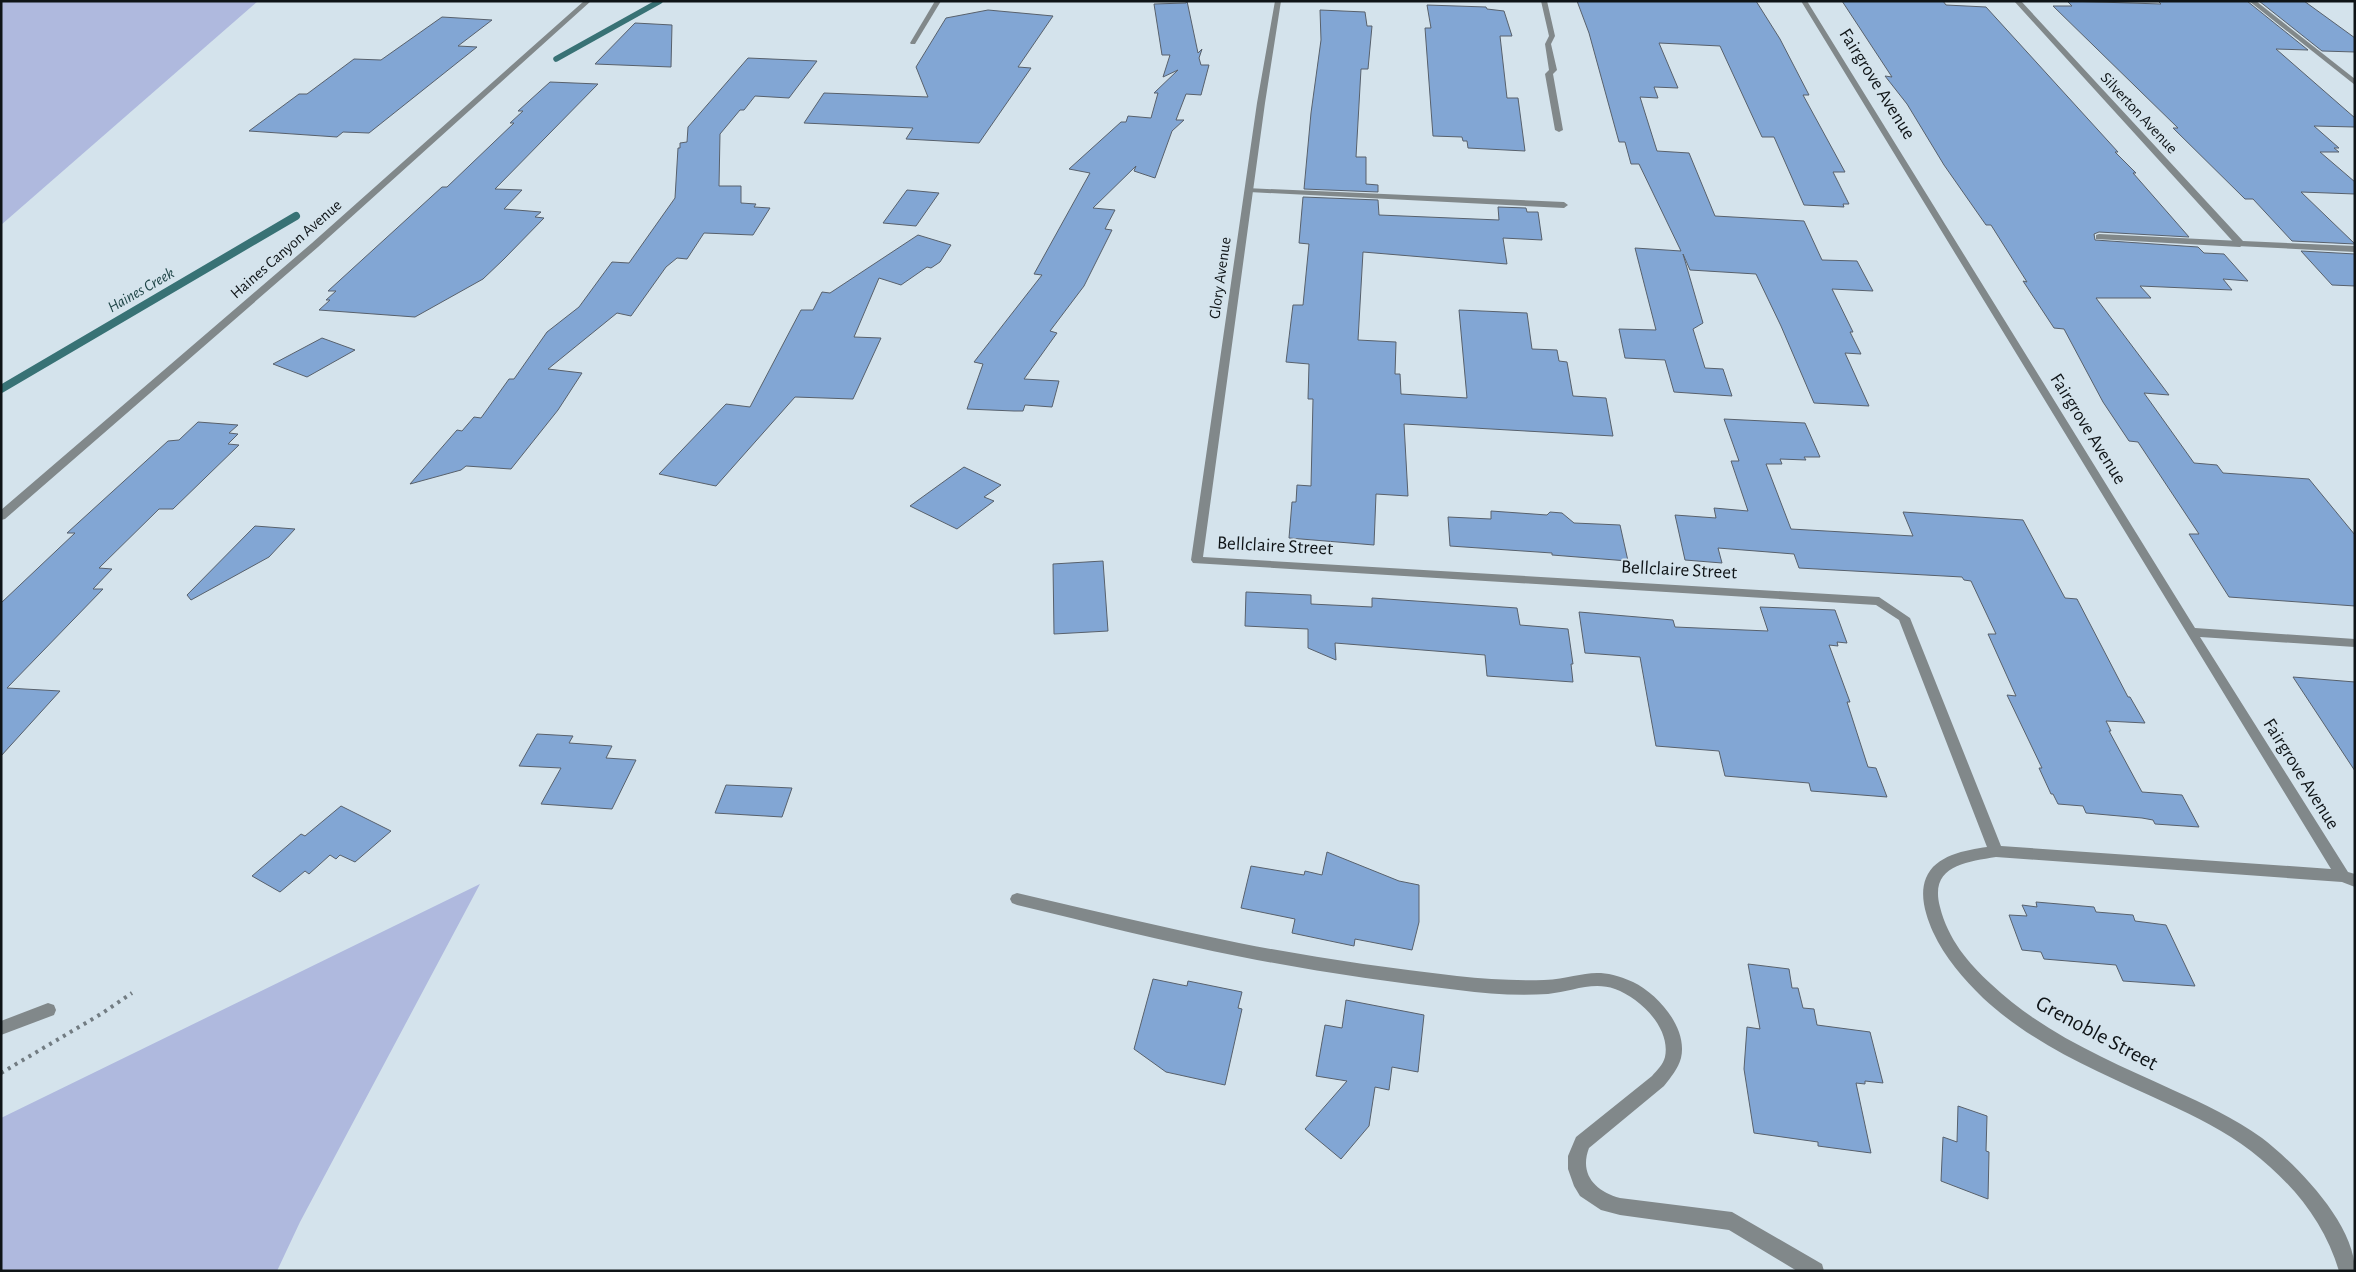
<svg xmlns="http://www.w3.org/2000/svg" width="2356" height="1272" font-family="'Alegreya Sans',sans-serif">
	<style>
		.green { fill: #afb9de }
		.lines { fill: none; stroke-linecap: round; stroke-linejoin: round }
		.stream-far1 { stroke: #387275; stroke-width: 5.5 }
		.stream { stroke: #387275; stroke-width: 8 }
		.building { fill: #82a6d4; stroke: #58616c }
		.path { stroke: #727c82; stroke-width: 4; stroke-dasharray: 3 5; stroke-linecap: butt }
		.lane { fill: #81888a; fill-rule: evenodd }
		.street { fill: #81888a; fill-rule: evenodd }
		.labels { text-anchor: middle; dominant-baseline: central; stroke-width: 4; stroke-linejoin: round; paint-order: stroke }
		.far-street-label { font-size: 16px; fill: #0f1417; stroke: #d4e3ec }
		.far-water-label { font-size: 16px; font-style: italic; fill: #1f4547; stroke: #d4e3ec }
		.street-label { font-size: 19px; fill: #0f1417; stroke: #d4e3ec }
		.near-street-label { font-size: 22px; fill: #0f1417; stroke: #d4e3ec }
	</style>
	<rect width="100%" height="100%" fill="#d4e3ec"/>
	<!-- green -->
	<g class="green">
		<polygon points="1,1 258,1 1,225"/>
		<polygon points="480,884 300,1222 277,1271 1,1271 1,1118"/>
	</g>
	<g class="lines">
		<!-- stream-far1 -->
		<polyline class="stream-far1" points="556,59 660,1"/>
		<!-- stream -->
		<polyline class="stream" points="1,389 296,216"/>
	</g>
	<!-- building -->
	<g class="building">
		<polygon points="1187,1 1198,53 1202,49 1199,58 1201,65 1209,65 1201,95 1186,94 1176,120 1184,120 1172,131 1155,178 1134,171 1136,166 1093,208 1115,210 1105,229 1112,230 1084,286 1050,331 1057,333 1024,379 1059,381 1052,407 1025,405 1023,411 1014,411 967,409 983,364 974,362 1042,275 1034,274 1090,173 1069,169 1121,122 1126,122 1128,116 1151,118 1158,93 1154,93 1178,70 1163,77 1170,55 1162,55 1154,4 1186,3"/>
		<polygon points="1577,1 1756,1 1780,39 1809,95 1803,95 1845,172 1833,172 1849,204 1843,204 1844,207 1804,205 1774,137 1762,137 1720,46 1659,43 1678,88 1654,87 1658,98 1640,97 1657,151 1689,153 1715,216 1804,221 1822,260 1857,261 1873,291 1832,289 1853,332 1850,332 1861,354 1845,353 1869,406 1814,403 1781,326 1756,274 1690,270 1683,254 1703,323 1693,329 1705,368 1723,369 1732,396 1674,392 1665,360 1625,358 1619,329 1656,330 1635,248 1681,251 1639,164 1631,164 1625,142 1619,142 1589,33"/>
		<polygon points="1842,1 1943,1 1946,5 1986,7 2118,152 2115,152 2136,173 2133,173 2189,237 2099,232 2094,234 2095,240 2198,247 2204,253 2224,254 2248,281 2223,279 2232,290 2140,286 2151,298 2096,298 2169,395 2144,393 2194,463 2217,465 2223,473 2309,479 2355,535 2355,606 2229,597 2189,534 2199,534 2138,442 2129,441 2103,402 2064,329 2054,328 2023,281 2027,282 1991,225 1986,225 1944,165 1907,104 1885,76 1892,77"/>
		<polygon points="2067,1 2161,4 2158,1 2247,1 2308,50 2276,49 2355,118 2355,127 2314,126 2339,148 2334,148 2339,152 2320,152 2355,182 2355,194 2301,192 2355,244 2292,241 2253,199 2245,199 2173,128 2178,128 2053,6 2072,6"/>
		<polygon points="2259,1 2304,1 2355,38 2355,52 2322,51"/>
		<polygon points="1427,5 1486,7 1487,9 1504,11 1512,36 1500,36 1507,98 1518,98 1525,151 1468,148 1467,141 1463,141 1462,137 1433,136 1425,28 1431,28"/>
		<polygon points="988,10 1053,16 1018,67 1031,68 979,143 906,139 913,128 804,123 824,93 928,97 916,67 946,18"/>
		<polygon points="1320,10 1365,12 1367,26 1372,26 1368,69 1361,69 1356,157 1366,157 1366,184 1378,185 1378,192 1304,189 1311,113 1321,40"/>
		<polygon points="442,17 492,20 458,46 477,47 369,133 343,132 337,137 249,131 299,94 307,94 354,59 381,60"/>
		<polygon points="635,23 672,25 671,67 595,64"/>
		<polygon points="748,58 817,61 789,98 755,96 744,110 740,110 720,134 719,186 741,186 741,203 756,204 754,207 770,208 753,235 704,233 687,259 677,258 666,267 631,316 617,313 548,369 582,373 558,410 511,469 466,466 461,470 410,484 457,430 462,431 474,417 481,418 509,379 514,379 547,332 579,307 612,262 629,263 675,198 678,148 680,148 680,143 687,142 688,127"/>
		<polygon points="550,82 598,84 495,189 522,190 504,209 541,212 535,217 544,218 504,259 483,279 415,317 319,310 330,300 326,300 336,291 328,291 442,187 447,187 514,123 510,123 523,111 518,111"/>
		<polygon points="907,190 939,193 916,226 883,223"/>
		<polygon points="1303,197 1378,200 1379,215 1499,220 1498,207 1526,208 1527,212 1538,212 1542,240 1503,238 1507,264 1363,252 1358,340 1396,342 1395,374 1400,374 1401,394 1467,398 1459,310 1527,313 1532,349 1557,350 1559,361 1567,362 1573,396 1606,398 1613,436 1404,424 1408,496 1376,494 1374,545 1289,538 1292,502 1296,502 1297,485 1311,486 1313,399 1308,399 1309,364 1286,362 1293,305 1303,305 1309,244 1299,243"/>
		<polygon points="918,235 951,245 940,262 931,268 927,267 901,285 879,278 854,337 881,338 853,399 795,397 716,486 659,474 726,404 750,407 801,310 813,310 822,292 830,293"/>
		<polygon points="2301,251 2355,254 2355,286 2332,285"/>
		<polygon points="322,338 355,350 307,377 273,364"/>
		<polygon points="1724,419 1805,423 1820,457 1804,457 1806,460 1780,459 1782,464 1766,464 1791,529 1913,536 1903,512 2023,520 2065,598 2077,599 2128,697 2130,697 2145,723 2106,721 2111,731 2109,731 2142,792 2182,795 2199,827 2155,824 2153,820 2142,818 2086,813 2083,806 2058,804 2053,794 2051,794 2039,768 2042,768 2007,695 2016,696 1988,634 1996,634 1971,581 1964,580 1962,577 1799,568 1794,554 1718,548 1722,563 1685,560 1675,515 1716,518 1714,508 1748,511 1731,461 1739,461"/>
		<polygon points="198,422 238,425 229,433 238,434 228,444 239,445 173,509 159,509 99,568 112,569 93,589 103,589 7,688 60,691 1,756 1,603 75,533 67,533 168,441 179,440"/>
		<polygon points="964,467 1001,485 984,497 994,501 957,529 910,506"/>
		<polygon points="1491,511 1547,515 1550,512 1562,513 1574,523 1620,525 1628,561 1552,555 1552,553 1450,546 1448,517 1491,519"/>
		<polygon points="255,526 295,529 269,557 191,600 187,595"/>
		<polygon points="1103,561 1108,631 1054,634 1053,564"/>
		<polygon points="1246,592 1311,595 1311,604 1372,607 1372,598 1517,608 1520,625 1568,629 1573,664 1571,664 1573,682 1487,676 1485,655 1335,643 1336,660 1308,648 1308,629 1245,626"/>
		<polygon points="1760,607 1835,610 1847,643 1837,642 1838,646 1829,645 1850,702 1847,702 1868,767 1876,768 1887,797 1811,791 1809,783 1725,776 1719,751 1656,746 1640,657 1585,653 1579,612 1673,620 1675,627 1768,631"/>
		<polygon points="2293,677 2355,682 2355,771"/>
		<polygon points="537,734 573,736 569,743 612,746 606,758 636,760 612,809 541,804 561,768 519,766"/>
		<polygon points="726,785 792,788 782,817 715,813"/>
		<polygon points="341,806 391,831 355,862 340,855 336,859 330,855 309,874 305,871 280,892 252,876 301,834 305,836"/>
		<polygon points="1327,852 1399,881 1419,885 1419,922 1412,950 1355,939 1354,946 1292,933 1295,919 1241,908 1251,866 1304,875 1305,871 1322,875"/>
		<polygon points="2036,902 2094,907 2096,912 2133,915 2135,921 2166,925 2195,986 2123,981 2116,965 2044,959 2041,952 2022,950 2009,915 2027,916 2022,905 2037,907"/>
		<polygon points="1748,964 1789,969 1792,988 1798,988 1803,1008 1814,1009 1817,1025 1870,1032 1883,1083 1865,1081 1865,1084 1856,1083 1871,1153 1818,1146 1818,1142 1754,1133 1744,1069 1747,1027 1760,1029"/>
		<polygon points="1153,979 1187,986 1188,981 1242,992 1238,1008 1242,1009 1225,1085 1166,1072 1134,1049"/>
		<polygon points="1346,1000 1424,1015 1418,1072 1392,1067 1389,1090 1375,1087 1369,1126 1341,1159 1305,1129 1347,1081 1316,1076 1325,1025 1342,1028"/>
		<polygon points="1958,1106 1987,1116 1986,1151 1989,1152 1988,1199 1941,1181 1943,1137 1957,1142"/>
	</g>
	<g class="lines">
		<!-- path -->
		<polyline class="path" points="1,1073 101,1014 132,993"/>
		<!-- lane -->
		<g class="lane">
			<polygon points="1246,188 1564,202 1568,205 1564,208 1249,192 1246,192"/>
			<polygon points="2099,234 2240,241 2244,244 2240,247 2096,239 2096,235"/>
			<path d="M1017 893C1091 910 1165 928 1239 943 1311 957 1384 968 1457 976 1486 979 1515 981 1544 980 1582 978 1594 964 1633 982 1658 994 1688 1028 1681 1058 1678 1069 1671 1077 1664 1086L1589 1148C1579 1174 1595 1191 1620 1198L1732 1212 1822 1264 1824 1271H1797L1729 1230 1620 1215 1601 1210 1580 1196 1574 1186 1568 1169V1156L1576 1137 1652 1076C1657 1070 1663 1065 1665 1057 1671 1028 1640 998 1615 989 1592 981 1571 992 1548 994 1518 996 1488 994 1458 990 1386 982 1313 971 1242 957 1166 942 1092 923 1017 905L1012 903 1010 899 1012 895Z"/>
			<polygon points="48,1003 54,1005 56,1010 54,1015 1,1035 1,1021"/>
		</g>
		<!-- street -->
		<g class="street">
			<polygon points="584,1 591,1 318,247 5,519 1,520 1,510 312,243"/>
			<polygon points="935,1 941,1 915,44 911,44 910,43"/>
			<path d="M1275 1H1281L1265 103 1203 557 1879 597 1910 618 2001 846 2331 869 1801 1H1807L2195 628 2355 639V647L2200 637 2348 872 2355 874V887L2342 882 1996 857C1965 862 1929 866 1940 907 1948 939 1968 963 1991 984 2044 1034 2108 1060 2173 1090 2204 1104 2234 1118 2262 1138 2297 1165 2355 1224 2355 1271H2339C2324 1221 2292 1183 2251 1151 2225 1131 2196 1117 2166 1103 2101 1073 2036 1047 1983 998 1963 978 1945 958 1933 932 1926 916 1919 895 1926 878 1935 855 1966 850 1987 847L1899 620 1876 605 1193 563 1191 560 1257 103Z"/>
			<polygon points="1541,1 1547,1 1555,36 1551,44 1557,70 1553,74 1563,130 1559,132 1555,130 1545,74 1549,70 1545,44 1549,36"/>
			<polygon points="2014,1 2021,1 2243,241 2355,246 2355,252 2237,246"/>
			<polygon points="2249,1 2256,1 2355,79 2355,85"/>
		</g>
	</g>
	<g class="labels">
		<!-- far-street labels -->
		<g class="far-street-label">
			<text transform="translate(2139 113) rotate(47)">Silverton Avenue</text>
			<text transform="translate(286 249) rotate(-41)">Haines Canyon Avenue</text>
			<text transform="translate(1220 278) rotate(-82)">Glory Avenue</text>
		</g>
		<!-- far-water labels -->
		<g class="far-water-label">
			<text transform="translate(141 290) rotate(-30)">Haines Creek</text>
		</g>
		<!-- street labels -->
		<g class="street-label">
			<text transform="translate(1877 84) rotate(58)">Fairgrove Avenue</text>
			<text transform="translate(2088 429) rotate(58)">Fairgrove Avenue</text>
			<text transform="translate(1275 546) rotate(3)">Bellclaire Street</text>
			<text transform="translate(1679 570) rotate(3)">Bellclaire Street</text>
			<text transform="translate(2301 774) rotate(58)">Fairgrove Avenue</text>
		</g>
		<!-- near-street labels -->
		<g class="near-street-label">
			<text transform="translate(2097 1033) rotate(28)">Grenoble Street</text>
		</g>
	</g>
	<!-- border -->
	<rect width="2356" height="1272" fill="none" stroke="#0f1417" stroke-width="5"/>
</svg>
